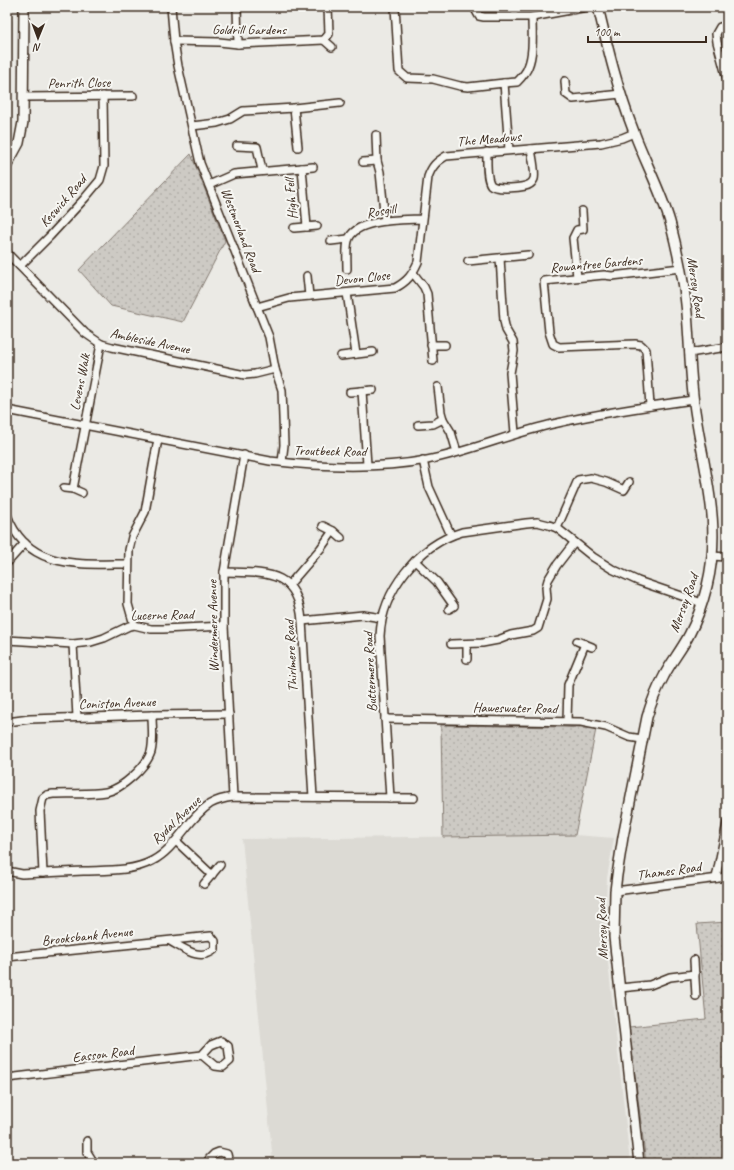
<svg xmlns="http://www.w3.org/2000/svg" width="734" height="1170" font-family="Caveat,sans-serif">
	<style>
		.built { fill: #dcdad4 }
		.grass { fill: url(#grass-dots); stroke: #847a71 }
		.lines { fill: none; stroke-linecap: round; stroke-linejoin: round }
		.minor-casing { stroke: #3b2a1e; stroke-width: 10 }
		.tertiary-casing { stroke: #3b2a1e; stroke-width: 12 }
		.minor { stroke: #f6f6f2; stroke-width: 7 }
		.tertiary { stroke: #f6f6f2; stroke-width: 9 }
		.labels { text-anchor: middle; dominant-baseline: central; stroke-width: 4; stroke-linejoin: round; paint-order: stroke }
		.street-label { font-size: 14px; fill: #3b2a1e; stroke: #f6f6f2 }
	</style>
	<defs>
		<pattern id="grass-dots" width="8" height="8" patternUnits="userSpaceOnUse"><rect width="8" height="8" fill="#cdcac4"/><path d="M2 2h.1M6 6h.1" fill="none" stroke="#b1aea8" stroke-width="1.8" stroke-linecap="round"/></pattern>
	</defs>
	<rect width="100%" height="100%" fill="#ebeae5"/>
	<filter id="ink" filterUnits="userSpaceOnUse"><feTurbulence type="fractalNoise" baseFrequency=".025" numOctaves="2"/><feDisplacementMap in="SourceGraphic" scale="8" xChannelSelector="R" yChannelSelector="G"/><feConvolveMatrix kernelMatrix="1 2 1 2 8 2 1 2 1" color-interpolation-filters="sRGB"/></filter>
	<g filter="url(#ink)">
		<!-- built -->
		<g class="built">
			<polygon points="7,17 13,21 12,121 7,136"/>
			<polygon points="575,835 614,838 607,878 605,923 606,944 630,1163 273,1163 242,839"/>
		</g>
		<!-- grass -->
		<g class="grass">
			<polygon points="191,154 225,241 183,322 111,306 79,270"/>
			<polygon points="441,725 563,727 596,729 575,835 443,837"/>
			<polygon points="727,922 727,1163 646,1163 629,1027 706,1019 697,924"/>
		</g>
		<g class="lines">
			<!-- minor casing -->
			<g class="minor-casing">
				<g id="minor">
					<polyline points="171,7 174,41 178,66 200,163 269,337 275,369 282,390 284,445 282,462"/>
					<polyline points="237,7 238,44"/>
					<polyline points="395,7 399,71 407,78 433,79 460,86 468,87 504,83 509,150"/>
					<polyline points="474,7 479,16 484,17 532,17 587,7"/>
					<polyline points="727,25 720,27 716,34 717,42 727,79"/>
					<polyline points="324,40 332,47"/>
					<polyline points="174,41 219,42 238,44 324,40 329,34 328,7"/>
					<polyline points="565,81 566,94 573,99 621,94"/>
					<path d="M504 83 517 82C521 78 526 73 528 67 534 53 532 33 532 17"/>
					<polyline points="24,97 133,96"/>
					<polyline points="294,108 298,147"/>
					<polyline points="192,126 217,123 230,119 243,111 294,108 340,103"/>
					<polyline points="376,135 377,161 380,172 385,221"/>
					<polyline points="237,146 257,147 262,170"/>
					<path d="M487 152C487 160 486 179 491 185 496 190 525 188 530 184 532 183 533 181 534 179 536 173 532 156 531 149"/>
					<polyline points="363,162 377,161"/>
					<polyline points="302,168 307,227"/>
					<polyline points="209,185 234,174 313,167"/>
					<polyline points="294,228 317,226"/>
					<polyline points="331,241 348,239"/>
					<polyline points="7,253 85,333 101,344 112,347 245,375 255,374 275,369"/>
					<polyline points="500,258 504,321 506,330 513,342 514,351 510,373 515,433"/>
					<polyline points="468,261 528,255"/>
					<polyline points="20,266 50,236 85,198 100,180 104,166 103,96"/>
					<path d="M347 269C347 260 346 249 348 241 354 218 404 220 422 219"/>
					<polyline points="413,273 424,287 427,294 433,361"/>
					<polyline points="307,276 309,296"/>
					<polyline points="577,277 573,238 577,230 583,229 582,211"/>
					<polyline points="347,293 356,354"/>
					<path d="M257 307 289 298 395 288C408 281 412 275 418 262L428 177C432 166 436 162 446 156L601 143 622 138 634 133"/>
					<polyline points="431,345 445,345"/>
					<polyline points="689,353 727,347"/>
					<polyline points="341,356 373,352"/>
					<polyline points="438,387 441,412 443,419 451,432 457,452"/>
					<polyline points="362,391 367,465"/>
					<polyline points="350,392 373,390"/>
					<polyline points="650,406 646,350 641,345 635,344 559,347 553,344 549,332 544,281 604,275 612,276 681,268"/>
					<path d="M7 410 270 461C321 467 377 469 427 460 473 451 516 431 562 422 605 412 649 406 693 400"/>
					<polyline points="418,425 433,424 443,419"/>
					<polyline points="423,460 429,487 451,535"/>
					<polyline points="64,488 73,489 82,493"/>
					<polyline points="73,489 101,344"/>
					<path d="M7 515C27 570 80 564 128 564"/>
					<polyline points="323,526 333,531 341,538"/>
					<polyline points="557,528 578,480 591,478 606,482 624,490 629,482"/>
					<polyline points="712,556 727,557"/>
					<polyline points="415,561 437,582 454,606 449,609"/>
					<polyline points="7,563 25,543"/>
					<path d="M224 572C265 573 298 569 302 621L313 797"/>
					<polyline points="289,585 321,548 333,531"/>
					<polyline points="302,621 363,615 382,618"/>
					<polyline points="134,625 128,604 129,550 132,537 145,512 158,439"/>
					<polyline points="7,640 73,644 91,642 104,638 129,626 134,625 151,629 163,629 224,626"/>
					<polyline points="577,641 592,647"/>
					<polyline points="73,644 77,717"/>
					<polyline points="451,644 482,643 498,640 511,635 533,631 538,628 547,599 546,587 548,580 557,565 574,543"/>
					<polyline points="467,644 467,659"/>
					<polyline points="385,719 581,722 606,727 629,737 642,739"/>
					<polyline points="567,721 568,685 585,644"/>
					<polyline points="7,722 30,719 152,715 229,714"/>
					<polyline points="233,797 224,626 224,572 244,455"/>
					<path d="M390 798 380 636C382 591 418 545 462 532L526 523 537 522 549 525 557 528 593 557 612 569 638 581 702 603"/>
					<polyline points="176,841 212,875"/>
					<path d="M7 871 22 874C43 873 63 872 83 871 106 870 131 872 152 861 177 848 187 819 210 804 217 800 225 798 233 797L414 798"/>
					<path d="M43 873 40 811 43 798 47 795 53 794C70 793 89 795 106 792 122 789 146 767 151 752 154 740 152 727 152 715"/>
					<polyline points="716,878 727,823"/>
					<polyline points="204,884 220,865"/>
					<polyline points="615,891 727,877"/>
					<path d="M7 957 211 936 215 941V949C200 962 185 949 170 941"/>
					<polyline points="694,960 696,996"/>
					<polyline points="620,988 650,985 670,977 695,974"/>
					<polyline points="7,1078 202,1055 211,1045 221,1041 228,1046 230,1061 223,1067 215,1066 202,1055"/>
					<polyline points="87,1141 87,1152 94,1163"/>
					<polyline points="210,1163 209,1159 214,1154 219,1152 227,1154 229,1163"/>
				</g>
			</g>
			<!-- tertiary casing -->
			<g class="tertiary-casing">
				<g id="tertiary">
					<path d="M598 7C608 49 618 91 634 132 645 162 661 191 670 222 678 252 684 282 687 313 690 348 690 382 696 417 705 475 722 526 707 586 703 602 697 620 689 635 682 649 671 662 664 676 657 689 651 703 647 717L623 837 617 875 615 891 614 937 639 1163"/>
					<polyline points="7,165 19,143 23,122 24,7"/>
				</g>
			</g>
			<!-- minor -->
			<use href="#minor" class="minor"/>
			<!-- tertiary -->
			<use href="#tertiary" class="tertiary"/>
		</g>
	</g>
	<g class="labels">
		<!-- street labels -->
		<g class="street-label">
			<text x="249" y="29">Goldrill Gardens</text>
			<text transform="translate(79 83) rotate(-1)">Penrith Close</text>
			<text transform="translate(489 139) rotate(-5)">The Meadows</text>
			<text transform="translate(291 199) rotate(-95)">High Fell</text>
			<text transform="translate(63 201) rotate(-49)">Keswick Road</text>
			<text transform="translate(381 211) rotate(-10)">Rosgill</text>
			<text transform="translate(241 230) rotate(69)">Westmorland Road</text>
			<text transform="translate(596 264) rotate(-5)">Rowantree Gardens</text>
			<text transform="translate(362 278) rotate(-6)">Devon Close</text>
			<text transform="translate(696 287) rotate(82)">Mersey Road</text>
			<text transform="translate(150 341) rotate(12)">Ambleside Avenue</text>
			<text transform="translate(80 382) rotate(-79)">Levens Walk</text>
			<text transform="translate(330 451) rotate(1)">Troutbeck Road</text>
			<text transform="translate(684 603) rotate(-70)">Mersey Road</text>
			<text transform="translate(162 615) rotate(-1)">Lucerne Road</text>
			<text transform="translate(213 626) rotate(-91)">Windermere Avenue</text>
			<text transform="translate(291 656) rotate(-93)">Thirlmere Road</text>
			<text transform="translate(370 672) rotate(-93)">Buttermere Road</text>
			<text transform="translate(117 703) rotate(-2)">Coniston Avenue</text>
			<text transform="translate(515 708) rotate(1)">Haweswater Road</text>
			<text transform="translate(176 820) rotate(-44)">Rydal Avenue</text>
			<text transform="translate(669 871) rotate(-8)">Thames Road</text>
			<text transform="translate(602 929) rotate(-92)">Mersey Road</text>
			<text transform="translate(87 936) rotate(-6)">Brooksbank Avenue</text>
			<text transform="translate(103 1054) rotate(-7)">Easson Road</text>
		</g>
	</g>
	<!-- margin -->
	<rect width="734" height="1170" fill="none" stroke="#f6f6f2" stroke-width="24"/>
	<rect x="12" y="12" width="710" height="1146" fill="none" stroke="#3b2a1e" stroke-width="1.5" filter="url(#ink)"/>
	<!-- north arrow -->
	<g transform="translate(38 38) rotate(181)" stroke="#f6f6f2" stroke-width="3" paint-order="stroke">
	<path d="M0-3L7 15L0 10L-7 15Z" fill="#3b2a1e"/>
	<text y="-6" font-size="11" font-weight="bold" text-anchor="middle" fill="#3b2a1e">N</text>
	</g>
	<!-- scale -->
	<path d="M588 36v6h118v-6" fill="none" stroke="#3b2a1e" stroke-width="2"/>
	<text x="594" y="36" font-size="12" fill="#3b2a1e" stroke="#f6f6f2" stroke-width="3" paint-order="stroke">100 m</text>
</svg>
